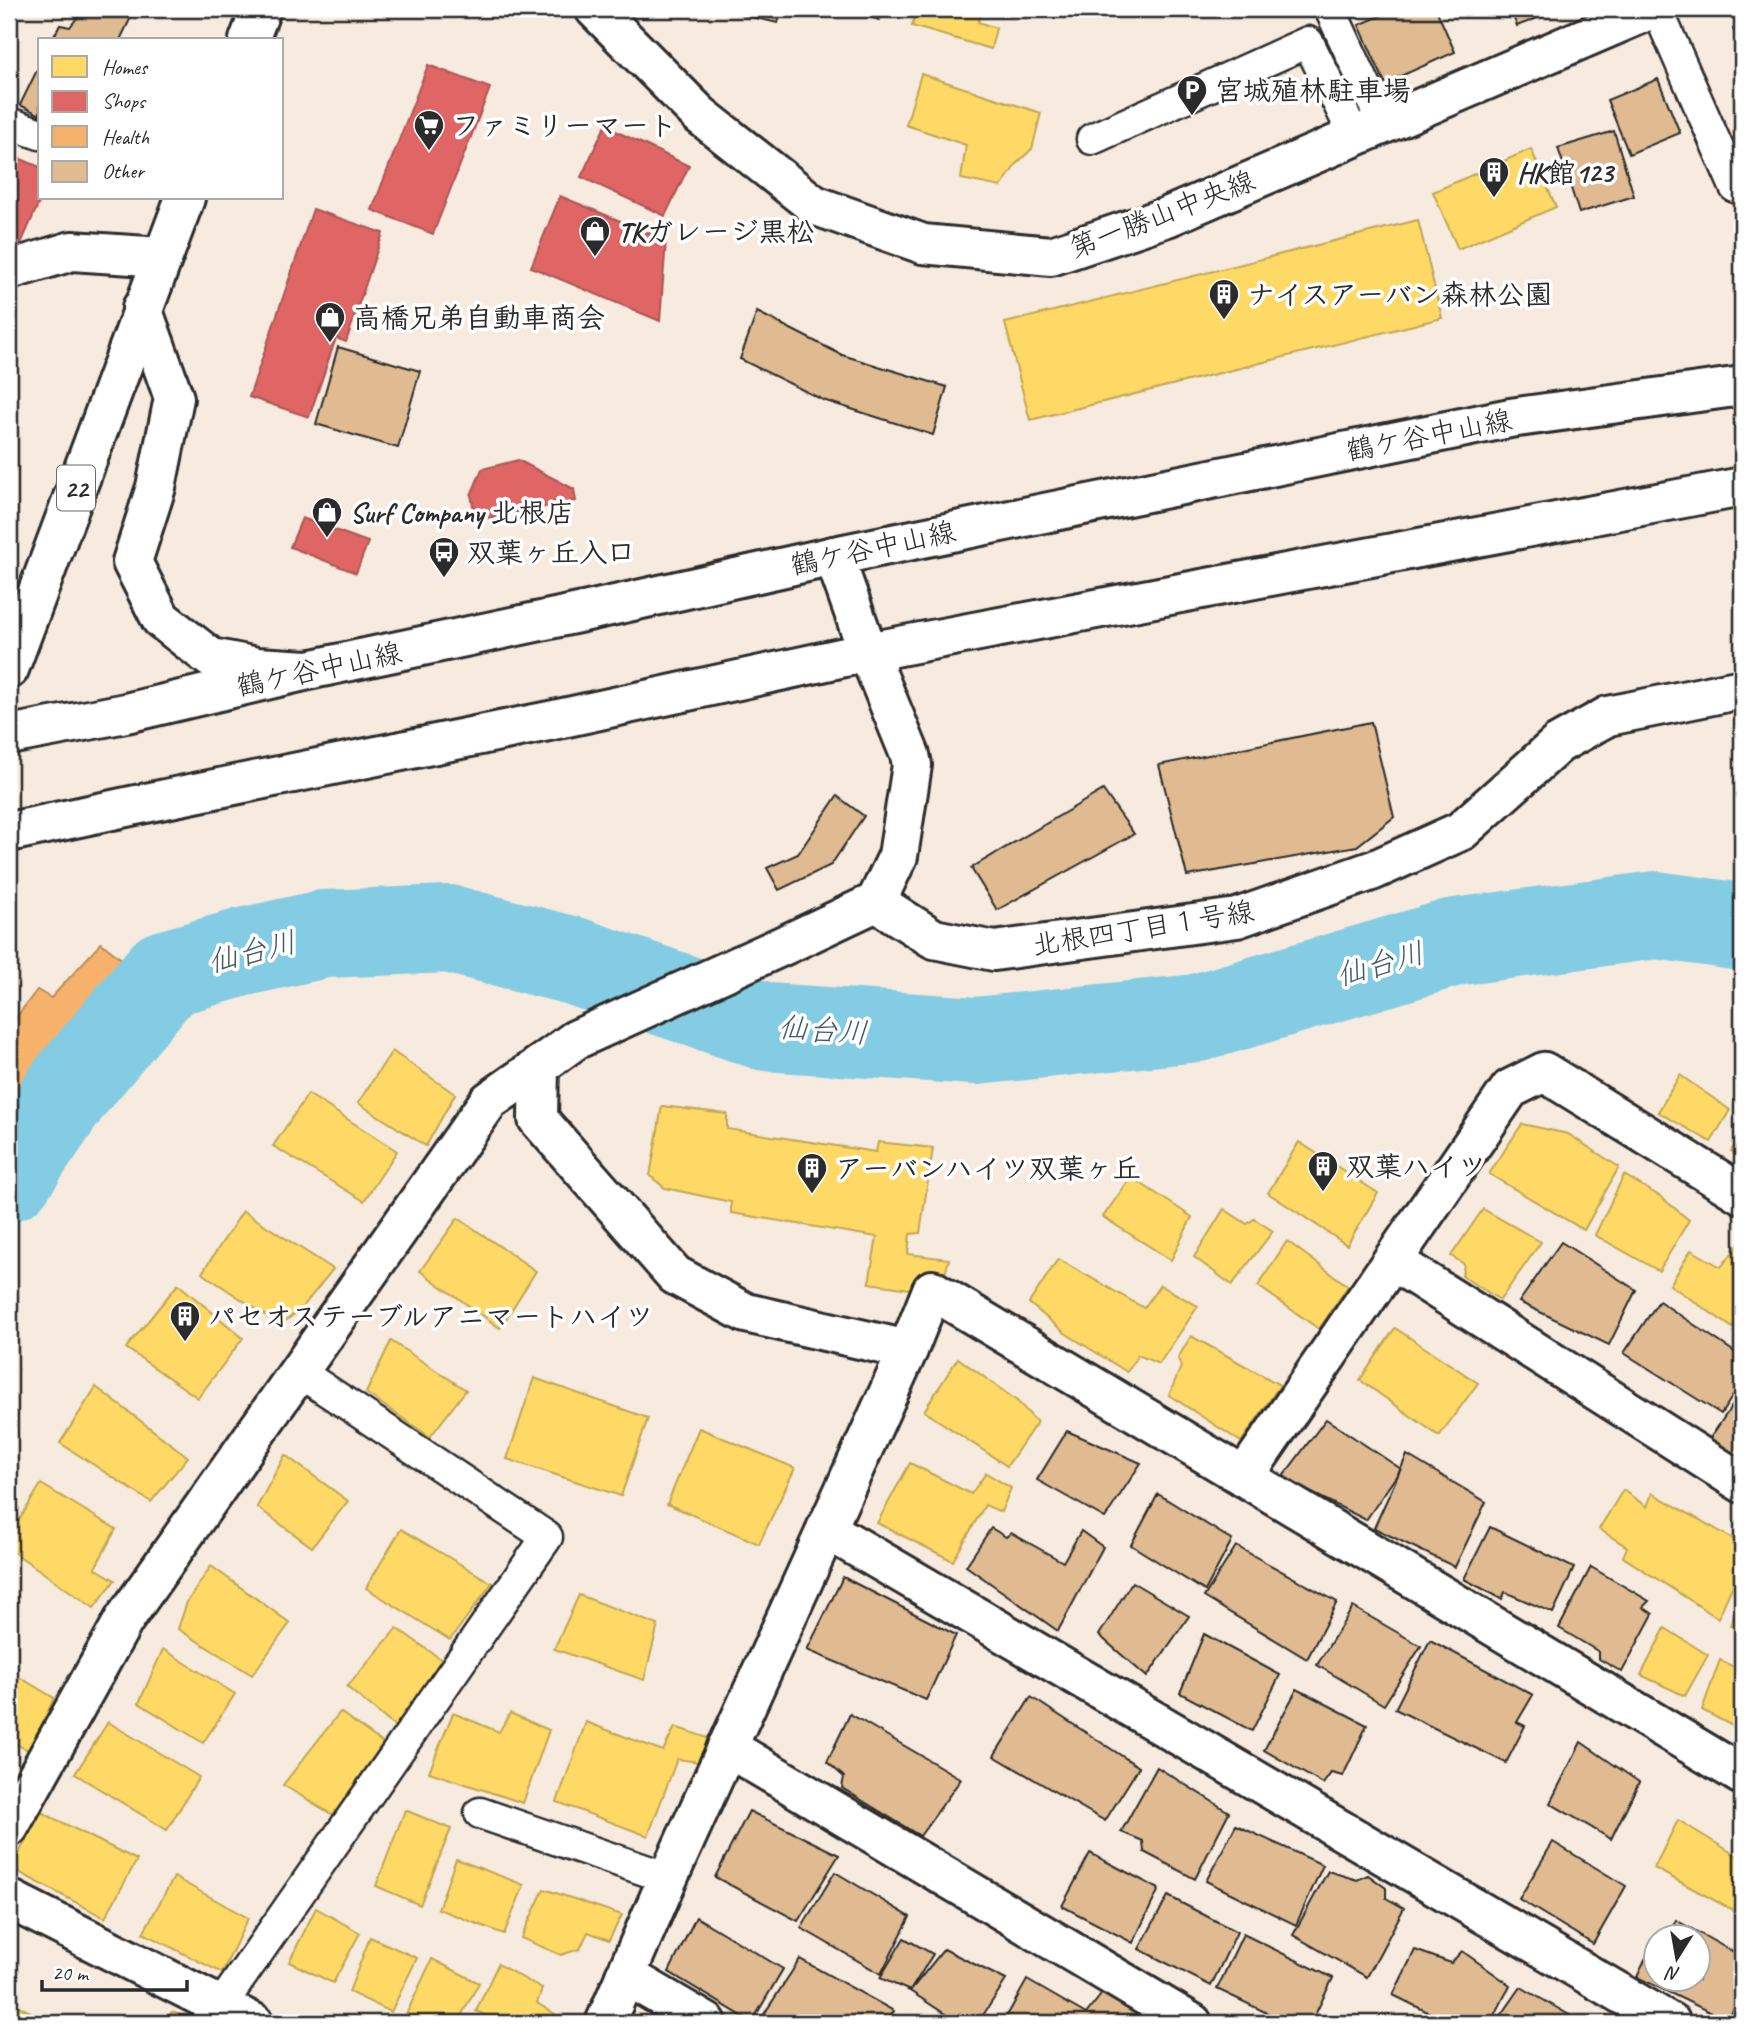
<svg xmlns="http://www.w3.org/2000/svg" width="1751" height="2032" font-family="Caveat,'Klee One',sans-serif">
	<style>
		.homes { fill: #ffd966; stroke: #bfa554; stroke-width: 2 }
		.shops { fill: #e06666; stroke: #aa5454; stroke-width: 2 }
		.health { fill: #f6b26b; stroke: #b98a58; stroke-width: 2 }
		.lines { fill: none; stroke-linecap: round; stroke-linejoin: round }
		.river { stroke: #83cce3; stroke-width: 88 }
		.building { fill: #e0bb91; stroke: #2b2b2b; stroke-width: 2 }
		.lane-casing { stroke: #2b2b2b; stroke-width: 35 }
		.street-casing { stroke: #2b2b2b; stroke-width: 44 }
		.secondary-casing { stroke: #2b2b2b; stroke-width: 44 }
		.primary-casing { stroke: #2b2b2b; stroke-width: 44 }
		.lane { stroke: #fff; stroke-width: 30 }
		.street { stroke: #fff; stroke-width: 38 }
		.secondary { stroke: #fff; stroke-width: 38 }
		.primary { stroke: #fff; stroke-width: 38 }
		.labels { text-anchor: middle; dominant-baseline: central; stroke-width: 7; stroke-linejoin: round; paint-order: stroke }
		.shield { fill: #fff; stroke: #6b6b6b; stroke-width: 2 }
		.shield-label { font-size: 26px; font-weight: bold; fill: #2b2b2b }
		.poi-label { font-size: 28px; font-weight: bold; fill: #2b2b2b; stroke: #fff; text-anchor: start }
		.street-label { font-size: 28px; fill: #2b2b2b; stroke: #fff }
		.water-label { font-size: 30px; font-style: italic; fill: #455b62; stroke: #fff }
	</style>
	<rect width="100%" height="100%" fill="#f6ebde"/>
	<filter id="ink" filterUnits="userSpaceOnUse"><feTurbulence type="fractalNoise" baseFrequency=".0143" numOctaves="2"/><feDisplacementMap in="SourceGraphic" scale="14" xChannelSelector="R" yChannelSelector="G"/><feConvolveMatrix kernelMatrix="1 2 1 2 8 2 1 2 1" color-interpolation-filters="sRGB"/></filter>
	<g filter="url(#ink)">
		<!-- homes -->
		<g class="homes">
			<polygon points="917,9 982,9 978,22 996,28 991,49 912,26"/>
			<polygon points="921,74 1041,113 1032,149 1017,163 1001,187 961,179 966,145 906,125"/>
			<polygon points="1531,149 1556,207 1458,249 1433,192"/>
			<polygon points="1418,220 1442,318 1030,420 1005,323"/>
			<polygon points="392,1051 455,1094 426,1146 358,1103"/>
			<polygon points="1680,1075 1730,1110 1711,1142 1658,1112"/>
			<polygon points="308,1094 397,1151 364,1201 273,1146"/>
			<polygon points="662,1106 727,1114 727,1129 876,1152 878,1142 933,1148 920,1233 910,1234 908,1254 949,1259 945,1274 909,1289 869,1283 877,1237 731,1213 731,1202 665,1188 650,1176"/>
			<polygon points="1522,1124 1568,1134 1619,1167 1584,1230 1489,1174"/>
			<polygon points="1742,1134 1742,1159 1731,1151"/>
			<polygon points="1299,1142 1378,1193 1347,1245 1268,1193"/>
			<polygon points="1624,1175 1661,1197 1689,1220 1659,1271 1595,1235"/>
			<polygon points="1131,1177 1192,1217 1171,1260 1103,1217"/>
			<polygon points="1224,1209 1247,1224 1254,1219 1273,1231 1232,1285 1194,1257"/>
			<polygon points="1483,1209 1541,1242 1500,1300 1462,1276 1464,1264 1451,1256"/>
			<polygon points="243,1211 333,1269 301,1309 280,1325 202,1273"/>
			<polygon points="458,1218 536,1271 500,1328 420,1271"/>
			<polygon points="1287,1241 1348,1286 1319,1329 1258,1286"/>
			<polygon points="1740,1243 1742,1244 1742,1315 1733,1328 1670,1285 1691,1250 1721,1267"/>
			<polygon points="1058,1259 1144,1308 1160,1285 1198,1306 1159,1364 1138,1355 1127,1372 1065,1333 1029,1303"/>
			<polygon points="178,1284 243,1338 198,1398 126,1348"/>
			<polygon points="1395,1328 1478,1383 1439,1436 1360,1380"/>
			<polygon points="1191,1336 1280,1385 1241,1442 1169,1395 1181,1367 1178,1358"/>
			<polygon points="391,1341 466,1390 430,1437 366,1393"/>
			<polygon points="958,1358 1017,1401 1037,1422 1007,1466 924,1411"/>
			<polygon points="534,1378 648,1418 621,1496 507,1459"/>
			<polygon points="96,1387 188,1457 151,1502 60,1443"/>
			<polygon points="699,1428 795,1468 759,1544 667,1504"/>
			<polygon points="285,1455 348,1501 312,1547 257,1507"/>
			<polygon points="910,1463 971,1494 986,1473 1011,1488 1001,1512 985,1505 953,1561 877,1523"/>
			<polygon points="41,1484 116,1529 95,1568 115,1580 94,1608 9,1549 9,1537"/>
			<polygon points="1623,1490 1647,1507 1652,1493 1742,1544 1742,1565 1718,1618 1623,1557 1627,1547 1599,1529"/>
			<polygon points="401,1529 492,1583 450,1640 366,1588"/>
			<polygon points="211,1566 290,1623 252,1675 178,1629 187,1602"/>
			<polygon points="579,1595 658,1625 644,1680 554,1649"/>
			<polygon points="1742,1598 1742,1631 1730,1625"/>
			<polygon points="397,1628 449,1665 398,1729 347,1687"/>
			<polygon points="1665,1628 1708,1655 1685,1696 1641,1675"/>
			<polygon points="163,1649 235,1694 203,1743 139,1703"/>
			<polygon points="1720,1660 1742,1671 1742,1731 1702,1710"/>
			<polygon points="9,1671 54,1698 30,1751 9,1741"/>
			<polygon points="340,1712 383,1743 333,1815 283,1785"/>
			<polygon points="453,1713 499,1732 510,1713 549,1730 523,1803 429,1772"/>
			<polygon points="108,1722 199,1777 167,1830 75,1774"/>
			<polygon points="586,1722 663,1751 675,1727 708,1738 699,1762 677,1759 648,1836 557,1802"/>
			<polygon points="405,1810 451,1829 420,1905 376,1886"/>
			<polygon points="41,1812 137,1860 105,1918 11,1868"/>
			<polygon points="1678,1820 1742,1859 1742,1915 1654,1868"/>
			<polygon points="456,1859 524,1885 504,1934 438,1909"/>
			<polygon points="174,1877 248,1918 222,1973 143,1933"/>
			<polygon points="544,1889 622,1915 609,1940 588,1932 580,1949 561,1955 521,1938"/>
			<polygon points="316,1908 360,1933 333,1983 289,1962"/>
			<polygon points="370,1937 417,1958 391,2012 349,1992"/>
			<polygon points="432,1959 479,1983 457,2023 411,2023 404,2019"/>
			<polygon points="498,1964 542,1989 537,2003 560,2017 556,2023 503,2023 476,2011"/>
			<polygon points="9,2001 51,2023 9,2023"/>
			<polygon points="172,2012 199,2023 162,2023"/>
		</g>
		<!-- shops -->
		<g class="shops">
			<polygon points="428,65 490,88 433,234 372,210"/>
			<polygon points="605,126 689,166 665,216 581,177"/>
			<polygon points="9,154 40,167 41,198 20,246 9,242"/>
			<polygon points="560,196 666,240 660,321 531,267"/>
			<polygon points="313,209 383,233 346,342 336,338 309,417 249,397"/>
			<polygon points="518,460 574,489 576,501 476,520 471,495 482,469"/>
			<polygon points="302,518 368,542 356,573 290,547"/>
		</g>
		<!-- health -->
		<polygon class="health" points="101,943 138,972 9,1124 9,1027 37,990 51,998"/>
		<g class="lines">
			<!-- river -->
			<polyline class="river" points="9,1177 69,1089 165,974 243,952 324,934 449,929 574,961 766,1027 976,1041 1197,1018 1455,942 1656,915 1742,927"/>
		</g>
		<!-- building -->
		<g class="building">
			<polygon points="84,9 135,9 120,40 52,40 60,25 70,27"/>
			<polygon points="717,9 782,9 778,23"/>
			<polygon points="845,9 883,9 879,20"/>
			<polygon points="1396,9 1436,9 1455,52 1385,83 1359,25"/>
			<polygon points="1510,9 1561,9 1517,26"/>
			<polygon points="1742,25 1742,52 1733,29"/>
			<polygon points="40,64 40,115 20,105"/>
			<polygon points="1658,79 1680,133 1629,154 1607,100"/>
			<polygon points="1614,131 1634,196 1579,213 1558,148"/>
			<polygon points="757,312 842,355 947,387 933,435 823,400 740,359"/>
			<polygon points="338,347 420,371 398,448 316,424"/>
			<polygon points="1371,722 1394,817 1357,846 1187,876 1159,765"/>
			<polygon points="1103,790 1134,834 997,910 971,868"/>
			<polygon points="837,796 864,816 831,865 779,890 767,868 798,854"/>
			<polygon points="1561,1242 1636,1290 1609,1345 1519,1302"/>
			<polygon points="1659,1301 1742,1357 1742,1382 1721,1414 1624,1353"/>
			<polygon points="1742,1391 1742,1465 1704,1447"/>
			<polygon points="1326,1419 1401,1469 1366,1520 1282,1478"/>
			<polygon points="1067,1431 1141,1463 1105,1518 1037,1480"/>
			<polygon points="1407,1455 1486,1502 1455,1567 1374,1528"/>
			<polygon points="1158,1494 1232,1540 1205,1591 1131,1545"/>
			<polygon points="1490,1527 1574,1568 1553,1613 1505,1592 1502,1599 1464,1579"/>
			<polygon points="991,1528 1006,1537 1011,1533 1063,1562 1081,1531 1103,1547 1058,1631 966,1566"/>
			<polygon points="1236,1546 1337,1602 1307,1659 1204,1597"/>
			<polygon points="1591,1567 1649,1601 1643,1607 1653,1614 1622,1672 1599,1659 1599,1652 1559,1628"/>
			<polygon points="843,1577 956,1635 926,1700 807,1650"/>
			<polygon points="1132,1582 1189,1616 1147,1677 1099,1635"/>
			<polygon points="1353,1607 1421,1646 1384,1705 1317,1665"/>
			<polygon points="1204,1634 1280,1675 1252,1731 1180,1693"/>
			<polygon points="1430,1640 1533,1695 1517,1722 1525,1726 1506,1763 1395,1709"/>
			<polygon points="1297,1689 1367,1725 1343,1776 1331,1773 1323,1784 1264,1750"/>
			<polygon points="1031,1697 1139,1767 1105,1821 994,1756"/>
			<polygon points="850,1714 961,1779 920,1836 842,1788 844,1777 827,1762"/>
			<polygon points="1581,1742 1639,1782 1611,1839 1550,1803"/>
			<polygon points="1157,1767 1229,1812 1195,1879 1144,1852 1143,1841 1121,1832"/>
			<polygon points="749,1811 839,1855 798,1921 715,1877"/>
			<polygon points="1236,1825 1323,1865 1296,1925 1206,1881"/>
			<polygon points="1553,1842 1626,1886 1593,1944 1519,1899"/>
			<polygon points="1090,1853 1159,1889 1133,1943 1062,1906"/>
			<polygon points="1328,1871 1357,1880 1368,1875 1386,1888 1386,1898 1404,1908 1367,1977 1293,1935"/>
			<polygon points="835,1872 910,1917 881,1974 801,1928"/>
			<polygon points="1168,1896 1237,1932 1211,1986 1139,1949"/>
			<polygon points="696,1917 783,1969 752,2022 669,1972"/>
			<polygon points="1676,1920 1742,1957 1742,1990 1728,2021 1637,1977 1650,1950 1656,1951 1656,1980 1698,1980 1698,1938 1667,1938"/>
			<polygon points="1243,1934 1333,1978 1311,2023 1288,2023 1217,1989"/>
			<polygon points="904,1938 933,1954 910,1991 880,1978"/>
			<polygon points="944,1949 1006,1980 978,2023 959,2023 910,1991"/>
			<polygon points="1415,1950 1451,1963 1462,1951 1510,1985 1491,2023 1450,2023 1393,1995"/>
			<polygon points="800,1959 894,2011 886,2023 762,2023 759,2022"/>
			<polygon points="1027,1980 1086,2014 1104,1991 1137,2009 1132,2023 1003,2023"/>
			<polygon points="1521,1987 1583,2023 1496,2023"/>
		</g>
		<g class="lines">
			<!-- lane casing -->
			<g class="lane-casing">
				<g id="lane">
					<polyline points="1330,9 1383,124"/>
					<polyline points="1657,9 1735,187"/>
					<polyline points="9,123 40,134"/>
					<polyline points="1092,139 1308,42 1355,137"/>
					<polyline points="480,1813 668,1878"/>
					<polyline points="220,2007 547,1537 299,1372"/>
				</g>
			</g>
			<!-- street casing -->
			<g class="street-casing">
				<g id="street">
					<polyline points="9,270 72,251 162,257"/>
					<polyline points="834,556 868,652 910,755 912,765 898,856 876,902 791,942 575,1040 539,1066 538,1119 675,1275 746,1313 908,1350"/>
					<polyline points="876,902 934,939 994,951 1237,918 1374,870 1461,831 1558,744 1608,716 1742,689"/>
					<polyline points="1393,1261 1742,1483"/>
					<polyline points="1244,1477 1510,1089 1544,1072 1742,1194"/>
					<polyline points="826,1529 1671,2023"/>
					<polyline points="727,1747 1192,2023"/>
					<polyline points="9,1827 124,1620 489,1101 539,1066"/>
					<polyline points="9,1899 254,2023"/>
					<polyline points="625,1975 707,2023"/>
					<polyline points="605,2023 668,1878 908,1350 932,1290 1742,1775"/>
				</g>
			</g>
			<!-- secondary casing -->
			<g class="secondary-casing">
				<g id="secondary">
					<polyline points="595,9 700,115 814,205 923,244 1051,256 1167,217 1652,9"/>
					<polyline points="9,735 126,713 308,670 588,611 834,556 1510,418 1742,386"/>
					<polyline points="9,832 131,806 549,721 868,652 1742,487"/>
				</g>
			</g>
			<!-- primary casing -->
			<g class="primary-casing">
				<g id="primary">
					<polyline points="249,40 261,9"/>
					<polyline points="142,308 174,398 156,487 132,562 161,619 211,658 257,667 308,670"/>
					<polyline points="9,669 185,198"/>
				</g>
			</g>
			<!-- lane -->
			<use href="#lane" class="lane"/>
			<!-- street -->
			<use href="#street" class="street"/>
			<!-- secondary -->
			<use href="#secondary" class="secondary"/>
			<!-- primary -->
			<use href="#primary" class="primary"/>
		</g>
	</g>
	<!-- icons -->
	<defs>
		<g id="parking-pin" transform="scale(1.575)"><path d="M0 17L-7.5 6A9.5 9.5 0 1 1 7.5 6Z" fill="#2b2b2b" stroke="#fff"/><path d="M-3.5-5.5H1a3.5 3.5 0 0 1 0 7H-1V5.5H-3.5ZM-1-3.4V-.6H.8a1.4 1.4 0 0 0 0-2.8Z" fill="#fff"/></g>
		<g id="supermarket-pin" transform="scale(1.575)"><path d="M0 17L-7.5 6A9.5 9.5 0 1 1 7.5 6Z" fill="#2b2b2b" stroke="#fff"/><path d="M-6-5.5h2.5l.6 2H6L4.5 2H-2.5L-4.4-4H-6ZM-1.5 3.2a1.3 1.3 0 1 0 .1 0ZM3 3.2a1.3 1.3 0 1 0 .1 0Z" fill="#fff"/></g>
		<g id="building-pin" transform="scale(1.575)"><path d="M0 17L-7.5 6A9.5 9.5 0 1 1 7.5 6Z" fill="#2b2b2b" stroke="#fff"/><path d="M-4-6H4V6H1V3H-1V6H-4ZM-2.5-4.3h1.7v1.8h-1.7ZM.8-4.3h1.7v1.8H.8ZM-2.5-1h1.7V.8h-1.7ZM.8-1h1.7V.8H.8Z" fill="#fff"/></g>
		<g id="shop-pin" transform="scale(1.575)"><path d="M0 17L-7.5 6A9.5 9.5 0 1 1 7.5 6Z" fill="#2b2b2b" stroke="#fff"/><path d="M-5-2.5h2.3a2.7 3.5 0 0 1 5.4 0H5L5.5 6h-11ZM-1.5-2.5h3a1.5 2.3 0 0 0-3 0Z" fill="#fff"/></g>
		<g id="bus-pin" transform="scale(1.575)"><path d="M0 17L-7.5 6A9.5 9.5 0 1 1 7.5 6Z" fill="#2b2b2b" stroke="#fff"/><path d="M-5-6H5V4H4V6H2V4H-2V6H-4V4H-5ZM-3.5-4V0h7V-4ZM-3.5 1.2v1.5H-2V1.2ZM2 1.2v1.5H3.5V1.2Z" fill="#fff"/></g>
	</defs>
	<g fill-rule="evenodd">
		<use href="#parking-pin" x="1192" y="90"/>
		<use href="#supermarket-pin" x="429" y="125"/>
		<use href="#building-pin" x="1494" y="172"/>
		<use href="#shop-pin" x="595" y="231"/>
		<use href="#building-pin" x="1224" y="294"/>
		<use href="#shop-pin" x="330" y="317"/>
		<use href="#shop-pin" x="327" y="512"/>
		<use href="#bus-pin" x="444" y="552"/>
		<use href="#building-pin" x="1323" y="1166"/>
		<use href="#building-pin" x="812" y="1168"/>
		<use href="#building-pin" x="185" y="1316"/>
	</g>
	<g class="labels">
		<!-- shield labels -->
		<rect class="shield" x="57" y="465.5" width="38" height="45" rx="5"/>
		<g class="shield-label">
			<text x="76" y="488">22</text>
		</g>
		<!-- poi labels -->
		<g class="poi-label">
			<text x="1215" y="90">宮城殖林駐車場</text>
			<text x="452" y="125">ファミリーマート</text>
			<text x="1517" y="172">HK館123</text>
			<text x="618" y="231">TKガレージ黒松</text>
			<text x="1247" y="294">ナイスアーバン森林公園</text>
			<text x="353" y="317">高橋兄弟自動車商会</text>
			<text x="350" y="512">Surf Company 北根店</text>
			<text x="467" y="552">双葉ヶ丘入口</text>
			<text x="1346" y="1166">双葉ハイツ</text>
			<text x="835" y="1168">アーバンハイツ双葉ヶ丘</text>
			<text x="208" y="1316">パセオステーブルアニマートハイツ</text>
		</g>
		<!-- street labels -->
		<g class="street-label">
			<text transform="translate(1162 214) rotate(-21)">第一勝山中央線</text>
			<text transform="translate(1429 435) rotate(-11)">鶴ケ谷中山線</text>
			<text transform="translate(873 548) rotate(-12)">鶴ケ谷中山線</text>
			<text transform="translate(319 669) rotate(-12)">鶴ケ谷中山線</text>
			<text transform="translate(1143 928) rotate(-9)">北根四丁目１号線</text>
		</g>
		<!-- water labels -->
		<g class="water-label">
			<text transform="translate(252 952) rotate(-14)">仙台川</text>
			<text transform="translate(1380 964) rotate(-16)">仙台川</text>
			<text transform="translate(823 1030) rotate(4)">仙台川</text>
		</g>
	</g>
	<!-- margin -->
	<rect width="1751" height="2032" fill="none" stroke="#fff" stroke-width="35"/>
	<rect x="18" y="18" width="1716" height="1997" fill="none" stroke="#2b2b2b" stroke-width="2.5" filter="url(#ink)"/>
	<!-- legend -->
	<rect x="38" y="38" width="245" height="161" fill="#ffffff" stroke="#aaaaaa" stroke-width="2"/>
	<rect x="52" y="56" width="35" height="21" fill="#ffd966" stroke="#aaaaaa" stroke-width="2"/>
	<text x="102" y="74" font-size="21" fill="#2b2b2b">Homes</text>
	<rect x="52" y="91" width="35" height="21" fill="#e06666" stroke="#aaaaaa" stroke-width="2"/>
	<text x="102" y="108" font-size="21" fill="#2b2b2b">Shops</text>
	<rect x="52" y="126" width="35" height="21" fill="#f6b26b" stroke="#aaaaaa" stroke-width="2"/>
	<text x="102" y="144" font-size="21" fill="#2b2b2b">Health</text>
	<rect x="52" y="161" width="35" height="21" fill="#e0bb91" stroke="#aaaaaa" stroke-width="2"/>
	<text x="102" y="178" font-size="21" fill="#2b2b2b">Other</text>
	<!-- north arrow -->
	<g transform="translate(1677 1958) rotate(191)"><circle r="33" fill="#ffffff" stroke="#aaaaaa" stroke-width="2"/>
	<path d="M0-5L12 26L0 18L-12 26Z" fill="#2b2b2b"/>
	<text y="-10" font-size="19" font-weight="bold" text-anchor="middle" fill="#2b2b2b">N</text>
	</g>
	<!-- scale -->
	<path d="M42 1980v10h145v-10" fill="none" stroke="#2b2b2b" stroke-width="3.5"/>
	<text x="52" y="1980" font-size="21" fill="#2b2b2b" stroke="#ffffff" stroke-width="5" paint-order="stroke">20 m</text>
</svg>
